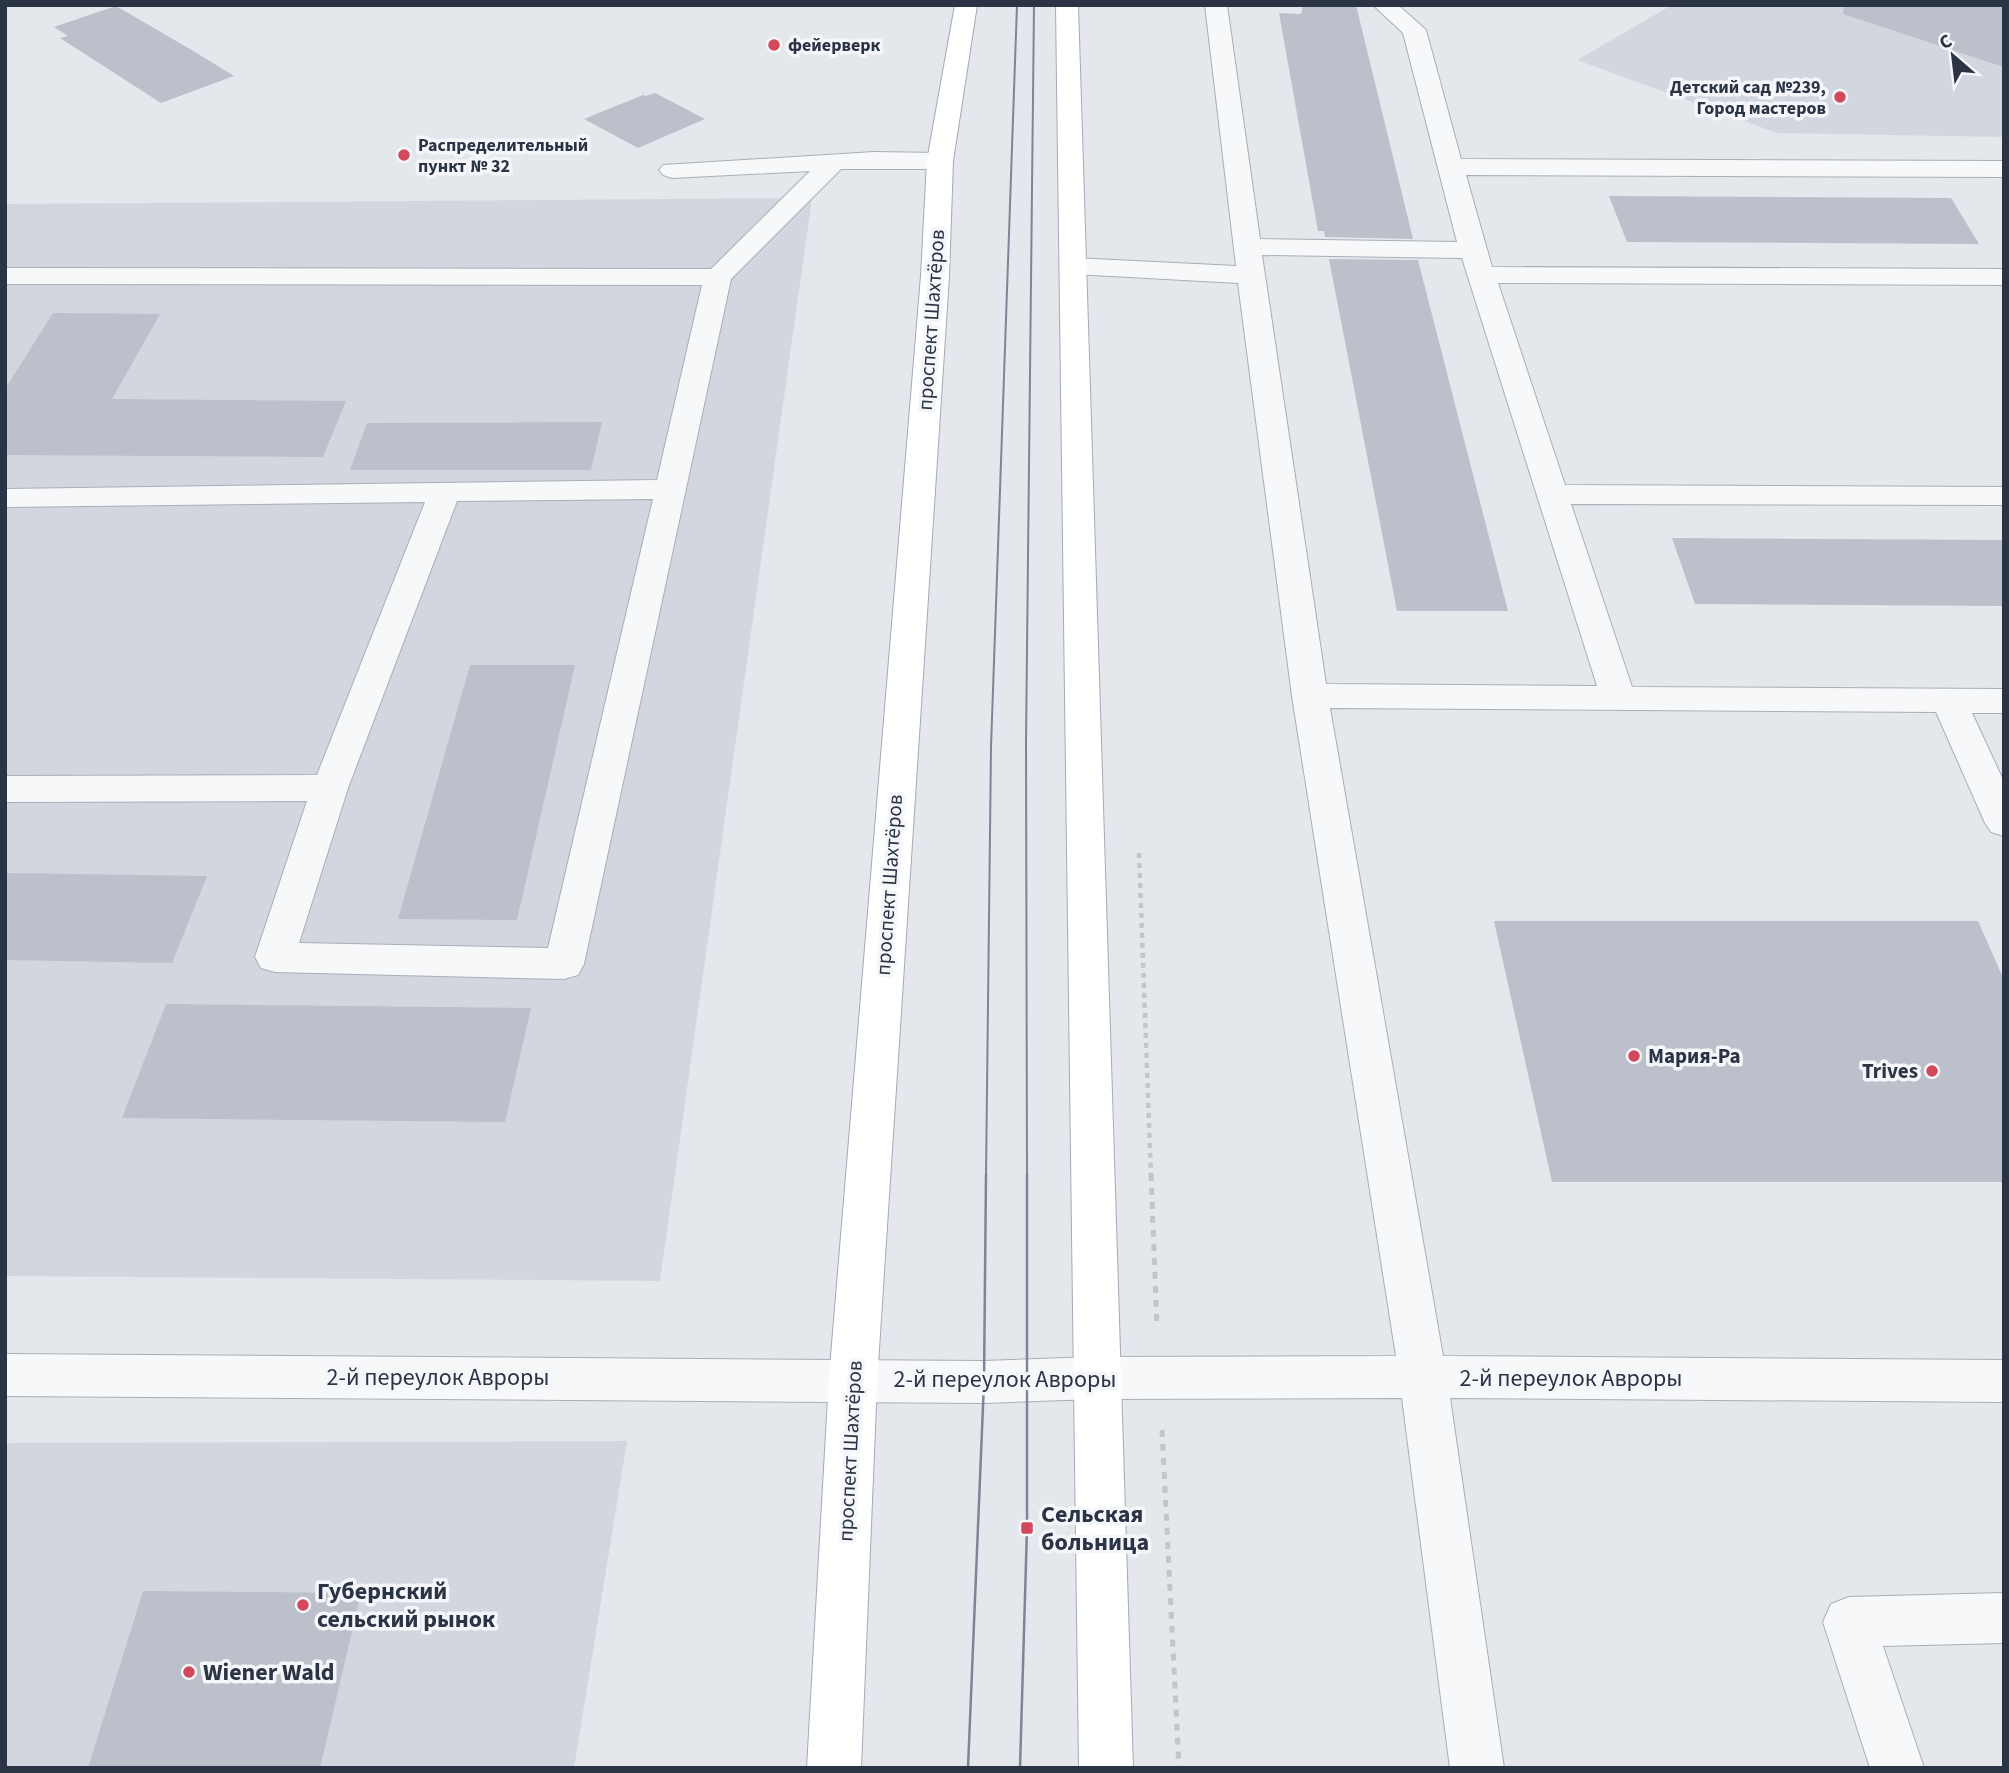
<svg xmlns="http://www.w3.org/2000/svg" width="2009" height="1773" font-family="'Source Sans 3',sans-serif">
	<style>
		.built { fill: #d2d6de }
		.building { fill: #bbc0ca }
		.lines { fill: none; stroke-linecap: round; stroke-linejoin: round }
		.minor-casing { stroke: #a9aeb7; stroke-width: 2 }
		.major-casing { stroke: #a3abb8; stroke-width: 2 }
		.path-far1 { stroke: #c2c5cb; stroke-width: 4.5; stroke-dasharray: 5 5; stroke-linecap: butt }
		.path { stroke: #c2c5cb; stroke-width: 5; stroke-dasharray: 7 7; stroke-linecap: butt }
		.minor { fill: #f7f8fa; fill-rule: evenodd }
		.major { fill: #fff; fill-rule: evenodd }
		.tram-far1 { stroke: #7d8696; stroke-width: 2 }
		.tram { stroke: #7d8696; stroke-width: 2.5 }
		.poi-dot { fill: #d1495b; stroke: #f4f6f9; stroke-width: 2.5 }
		.labels { text-anchor: middle; dominant-baseline: central; stroke-width: 7; stroke-linejoin: round; paint-order: stroke }
		.far-poi-label { font-size: 18px; font-weight: bold; fill: #2b3445; stroke: #f4f6f9; text-anchor: start }
		.street-label { font-size: 21px; fill: #2b3445; stroke: #f4f6f9 }
		.poi-label { font-size: 21px; font-weight: bold; fill: #2b3445; stroke: #f4f6f9; text-anchor: start }
		.near-street-label { font-size: 24px; fill: #2b3445; stroke: #f4f6f9 }
		.near-poi-label { font-size: 24px; font-weight: bold; fill: #2b3445; stroke: #f4f6f9; text-anchor: start }
	</style>
	<rect width="100%" height="100%" fill="#e4e7ec"/>
	<!-- built -->
	<g class="built">
		<polygon points="1672,5 2004,5 2004,137 1777,133 1577,60"/>
		<polygon points="812,198 660,1281 5,1276 5,204"/>
		<polygon points="627,1441 574,1768 5,1768 5,1443"/>
	</g>
	<!-- building -->
	<g class="building">
		<polygon points="1303,5 1356,5 1413,239 1325,237 1324,231 1318,231 1279,13 1301,14"/>
		<polygon points="1844,5 2004,5 2004,67 1843,14"/>
		<polygon points="116,6 195,52 234,76 161,103 60,38 68,36 54,27"/>
		<polygon points="655,93 705,119 638,148 584,119 643,95 646,96"/>
		<polygon points="1609,196 1951,198 1979,244 1627,242"/>
		<polygon points="1329,259 1418,260 1508,611 1397,611"/>
		<polygon points="53,313 160,314 112,399 346,401 323,457 5,455 5,389"/>
		<polygon points="602,422 591,470 350,470 367,423"/>
		<polygon points="1672,538 2004,540 2004,606 1695,604"/>
		<polygon points="470,665 575,665 517,920 398,919"/>
		<polygon points="5,873 207,876 172,963 5,960"/>
		<polygon points="1494,921 1978,921 2004,980 2004,1182 1552,1182"/>
		<polygon points="166,1004 531,1008 505,1122 122,1118"/>
		<polygon points="143,1591 361,1593 320,1768 88,1768"/>
	</g>
	<g class="lines">
		<!-- minor casing -->
		<g class="minor-casing">
			<g id="minor">
				<path d="M1205 5H1227L1260 239 1457 242 1403 33 1373 5H1398L1426 30 1461 159 2004 161V177L1466 175 1492 267 2004 269V285L1498 283 1565 485 2004 487V505L1571 504 1632 687 2004 689V713H1972L2004 782V836L1991 832 1985 823 1936 712 1330 708 1443 1356 2004 1360V1402L1450 1398 1504 1768H1450L1402 1398 1094 1399 984 1403 5 1396V1354L984 1361 1094 1357 1396 1356 1292 696 1238 283 1074 274 1064 272 1060 266 1064 260 1074 258 1236 266ZM1262 255 1462 258 1597 686 1326 684Z"/>
				<path d="M874 152 940 153 949 156 953 161 949 166 940 169H841L731 279 584 964 578 975 564 979 275 972 261 968 255 957 307 801 5 802V776L317 775 425 502 5 507V489L657 480 702 285 5 284V268L711 269 810 171 672 178 663 175 659 170 663 165ZM653 499 548 948 299 943 348 788 457 501Z"/>
				<polygon points="2004,1593 2004,1643 1883,1646 1924,1768 1870,1768 1823,1622 1831,1604 1849,1597"/>
			</g>
		</g>
		<!-- major casing -->
		<g class="major-casing">
			<g id="major">
				<polygon points="955,5 977,5 953,161 949,276 877,1380 861,1768 807,1768 829,1380 921,276 927,161"/>
				<polygon points="1056,5 1078,5 1133,1768 1079,1768"/>
			</g>
		</g>
		<!-- path-far1 -->
		<polyline class="path-far1" points="1139,853 1151,1176"/>
		<!-- path -->
		<g class="path">
			<polyline points="1151,1174 1157,1326"/>
			<polyline points="1162,1430 1179,1768"/>
		</g>
		<!-- minor -->
		<use href="#minor" class="minor"/>
		<!-- major -->
		<use href="#major" class="major"/>
		<!-- tram-far1 -->
		<g class="tram-far1">
			<polyline points="986,1176 991,747 1017,5"/>
			<polyline points="1027,1176 1026,742 1034,5"/>
		</g>
		<!-- tram -->
		<g class="tram">
			<polyline points="968,1768 984,1382 986,1174"/>
			<polyline points="1020,1768 1027,1528 1027,1174"/>
		</g>
	</g>
	<!-- markers -->
	<g class="poi-dot">
		<circle cx="774" cy="45" r="7"/>
		<circle cx="1840" cy="97" r="7"/>
		<circle cx="404" cy="155" r="7"/>
		<circle cx="1634" cy="1056" r="7"/>
		<circle cx="1932" cy="1071" r="7"/>
		<rect x="1020" y="1521" width="14" height="14" rx="3.5"/>
		<circle cx="303" cy="1605" r="7"/>
		<circle cx="189" cy="1672" r="7"/>
	</g>
	<g class="labels">
		<!-- far-poi labels -->
		<g class="far-poi-label">
			<text x="788" y="45">фейерверк</text>
			<text x="1826" y="87" text-anchor="end">Детский сад №239,<tspan x="1826" dy="21">Город мастеров</tspan></text>
			<text x="418" y="145">Распределительный<tspan x="418" dy="21">пункт № 32</tspan></text>
		</g>
		<!-- street labels -->
		<g class="street-label">
			<text transform="translate(931 320) rotate(-86)">проспект Шахтёров</text>
			<text transform="translate(889 885) rotate(-86)">проспект Шахтёров</text>
			<text transform="translate(850 1451) rotate(-87)">проспект Шахтёров</text>
		</g>
		<!-- poi labels -->
		<g class="poi-label">
			<text x="1648" y="1056">Мария-Ра</text>
			<text x="1918" y="1071" text-anchor="end">Trives</text>
		</g>
		<!-- near-street labels -->
		<g class="near-street-label">
			<text x="438" y="1377">2-й переулок Авроры</text>
			<text x="1571" y="1378">2-й переулок Авроры</text>
			<text x="1005" y="1379">2-й переулок Авроры</text>
		</g>
		<!-- near-poi labels -->
		<g class="near-poi-label">
			<text x="1041" y="1514">Сельская<tspan x="1041" dy="28">больница</tspan></text>
			<text x="317" y="1591">Губернский<tspan x="317" dy="28">сельский рынок</tspan></text>
			<text x="203" y="1672">Wiener Wald</text>
		</g>
	</g>
	<!-- border -->
	<rect width="2009" height="1773" fill="none" stroke="#2b3445" stroke-width="14"/>
	<!-- north arrow -->
	<g transform="translate(1953 56) rotate(332)" stroke="#f4f6f9" stroke-width="5" paint-order="stroke">
	<path d="M0-5L12 26L0 18L-12 26Z" fill="#2b3445"/>
	<text y="-10" font-size="19" font-weight="bold" text-anchor="middle" fill="#2b3445">С</text>
	</g>
</svg>
